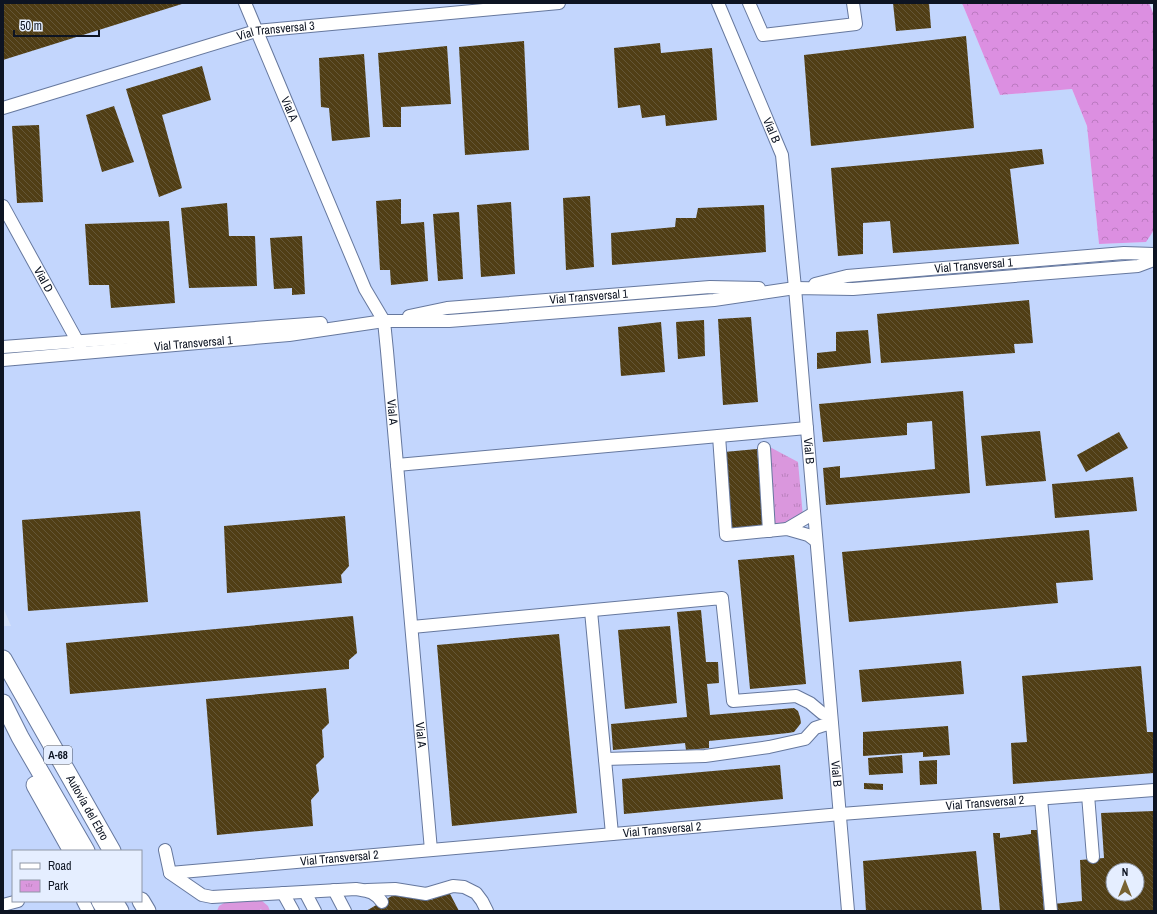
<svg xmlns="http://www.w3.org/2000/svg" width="1157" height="914" font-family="'Archivo Narrow',sans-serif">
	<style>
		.built { fill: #c3d6fd; fill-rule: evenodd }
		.grass { fill: #da97dd }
		.forest { fill: url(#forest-crowns) }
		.park { fill: url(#park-tufts) }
		.building { fill: url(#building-back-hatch); fill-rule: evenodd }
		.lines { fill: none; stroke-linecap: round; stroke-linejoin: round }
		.minor-casing { stroke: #66789e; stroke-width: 14 }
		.highway-casing { stroke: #66789e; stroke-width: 19 }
		.minor { stroke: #fff; stroke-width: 12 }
		.highway { stroke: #fff; stroke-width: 17 }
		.labels { text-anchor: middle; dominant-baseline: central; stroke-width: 4; stroke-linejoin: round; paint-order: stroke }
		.shield { fill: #e5eeff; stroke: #4e5564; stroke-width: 1 }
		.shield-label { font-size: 11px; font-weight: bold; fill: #0d1422 }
		.street-label { font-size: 12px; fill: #0d1422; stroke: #e5eeff }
	</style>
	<defs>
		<pattern id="forest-crowns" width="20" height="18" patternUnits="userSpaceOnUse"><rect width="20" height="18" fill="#dc8fe1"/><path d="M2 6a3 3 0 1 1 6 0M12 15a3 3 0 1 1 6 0" fill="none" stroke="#bc7ac1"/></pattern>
		<pattern id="park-tufts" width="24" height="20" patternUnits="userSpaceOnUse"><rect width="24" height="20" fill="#da97dd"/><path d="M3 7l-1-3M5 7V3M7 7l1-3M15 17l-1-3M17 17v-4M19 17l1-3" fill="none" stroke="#ba81bd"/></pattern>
		<pattern id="building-back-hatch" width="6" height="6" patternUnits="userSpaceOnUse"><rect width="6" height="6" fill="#503e15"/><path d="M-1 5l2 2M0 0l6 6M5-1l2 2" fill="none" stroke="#645637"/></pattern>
	</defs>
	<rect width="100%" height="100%" fill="#d4e1fa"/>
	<!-- built -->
	<path class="built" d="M3 3H962L1000 95 1072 89 1087 126 1099 244 1145 242 1154 230V911H3V626H11L3 607ZM13 851H141V901H13ZM1113 870H1137V894H1113Z"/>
	<!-- grass -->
	<polygon class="grass" points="261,900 268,906 270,911 262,911 261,909 259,911 217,911 219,906 224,903"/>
	<!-- forest -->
	<polygon class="forest" points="962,3 1149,3 1154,15 1154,230 1146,242 1099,244 1087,126 1072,89 1000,95"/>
	<!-- park -->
	<polygon class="park" points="766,445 798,462 803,517 785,527 773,527"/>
	<!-- building -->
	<g class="building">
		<polygon points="3,3 185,3 3,60"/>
		<polygon points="893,3 929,3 931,28 896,31"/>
		<polygon points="966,36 974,128 811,146 804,55"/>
		<polygon points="524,41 529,150 465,155 459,47"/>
		<polygon points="660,43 661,53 712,48 717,120 666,126 665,115 642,118 640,105 618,108 614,48"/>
		<polygon points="447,46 451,104 401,107 401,127 383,127 378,53"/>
		<polygon points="364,54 370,137 332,141 329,108 321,107 319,58"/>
		<polygon points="202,66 211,100 162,115 182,188 159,197 126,89"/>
		<polygon points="114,106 134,162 102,172 86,115"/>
		<polygon points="39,125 43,202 17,203 12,126"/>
		<polygon points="1042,149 1044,164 1010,169 1019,244 893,253 890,221 863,223 863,254 838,256 831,168"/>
		<polygon points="590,196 594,267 566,270 563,198"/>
		<polygon points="401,199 401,224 424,222 428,281 391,285 390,270 380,270 376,201"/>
		<polygon points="511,202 515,274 481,277 477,205"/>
		<polygon points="227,203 229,236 255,236 257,286 189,288 181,208"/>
		<polygon points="764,205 766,252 612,265 611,233 675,227 676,218 696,218 698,208"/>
		<polygon points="459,212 463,279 438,281 433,214"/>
		<polygon points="169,221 175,303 111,308 109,285 89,285 85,224"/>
		<polygon points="302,236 305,294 292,295 292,288 274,289 270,238"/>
		<polygon points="1029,300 1033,343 1014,344 1015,353 881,363 877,314"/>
		<polygon points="751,317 758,402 723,405 718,319"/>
		<polygon points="704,320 705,356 678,359 676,322"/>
		<polygon points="661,322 665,372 621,376 618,327"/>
		<polygon points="868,330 871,363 817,369 817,353 836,351 836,332"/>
		<polygon points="963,391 970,493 826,505 823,468 840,466 840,478 935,469 932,421 907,423 907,435 823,442 819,404"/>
		<polygon points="1040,431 1046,481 986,486 981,436"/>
		<polygon points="1119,432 1128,448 1086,472 1077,455"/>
		<polygon points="757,449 764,527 731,531 724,452"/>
		<polygon points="1133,477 1137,511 1055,518 1052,484"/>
		<polygon points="140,511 148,602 28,611 22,520"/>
		<polygon points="345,516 349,566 341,575 342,583 227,593 224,526"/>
		<polygon points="1089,530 1093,580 1056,583 1058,603 849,622 842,552"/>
		<polygon points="794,555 806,684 750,689 738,560"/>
		<polygon points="701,610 706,662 718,662 719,683 707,684 710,715 794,708 798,711 800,717 801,723 798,727 794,732 788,733 709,741 709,748 686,750 685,743 613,750 611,724 687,717 677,612"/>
		<polygon points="353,616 357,653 349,660 349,669 70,694 66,643"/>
		<polygon points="670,626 677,703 625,709 618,630"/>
		<polygon points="559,634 577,813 452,826 437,645"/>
		<polygon points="961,661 964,694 862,702 859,670"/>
		<polygon points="1141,666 1147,732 1154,732 1154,773 1013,784 1011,743 1027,742 1022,676"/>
		<polygon points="326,688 329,723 322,730 324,757 316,765 319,791 311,800 313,826 217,835 206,699"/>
		<polygon points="948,726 950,755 923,757 923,752 863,756 863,732"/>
		<polygon points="902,755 903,773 869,775 868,758"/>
		<polygon points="937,760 937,784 920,785 919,761"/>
		<polygon points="780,765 783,799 624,814 622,779"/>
		<polygon points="864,783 883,784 883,790 864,789"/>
		<path d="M1154 811V911H1053V904L1082 901 1080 860 1104 858 1101 813ZM1113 870H1137V894H1113Z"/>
		<polygon points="1031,830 1038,830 1044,911 1000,911 993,833 1000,833 1000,838 1031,834"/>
		<polygon points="976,851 982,911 866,911 863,861"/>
		<polygon points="449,892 459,911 366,911 397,893 431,900"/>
	</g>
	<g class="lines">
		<!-- minor casing -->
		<g class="minor-casing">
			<g id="minor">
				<path id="s1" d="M245 3 365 289 384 321 387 351 431 850"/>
				<path id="s2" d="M718 3 782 155 795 288 848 911"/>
				<polyline points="749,3 763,35 856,24 853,3"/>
				<path id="s3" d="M3 108 256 31 559 3"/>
				<path id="s4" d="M3 206 80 346"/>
				<path id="s5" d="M815 284 847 276 1124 253 1154 254"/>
				<path id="s6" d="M409 316 447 308 710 287 759 288"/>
				<polyline points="3,347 321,323"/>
				<path id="s7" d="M3 360 289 335 384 321H449L714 300 795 288 853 289 1138 266 1154 260"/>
				<polyline points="719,436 726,535 787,529 808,535 816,541"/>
				<polyline points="764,448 769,531"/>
				<polyline points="397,465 807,428"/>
				<polyline points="787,529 814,513"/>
				<polyline points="591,611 612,834"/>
				<polyline points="412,627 722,598 733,701 796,696 810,703 822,713 831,716"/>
				<polyline points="605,759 705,756 769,747 805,739 815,728 824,725 832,724"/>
				<polyline points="1088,795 1093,857"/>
				<polyline points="1041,799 1051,911"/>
				<path d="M165 850 170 873 202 895 212 897 356 889C368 891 374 891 382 902"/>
				<path id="s8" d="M170 873 841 814 1154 790"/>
				<polyline points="334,890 345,911"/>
				<polyline points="367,890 395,889 426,894 453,886 464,887 476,893 482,901 487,911"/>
				<polyline points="305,892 315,911"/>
				<polyline points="283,893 293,911"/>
				<polyline points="83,901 88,911"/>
				<polyline points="3,905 18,901"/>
			</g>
		</g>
		<!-- highway casing -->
		<g class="highway-casing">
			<g id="highway">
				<path id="s9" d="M3 659 112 851"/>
				<polyline points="3,703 20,737 86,851"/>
				<polyline points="35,785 72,851"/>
				<polyline points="100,901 106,911"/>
				<polyline points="114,901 120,911"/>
				<polyline points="141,901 147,911"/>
			</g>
		</g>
		<!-- minor -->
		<use href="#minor" class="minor"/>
		<!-- highway -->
		<use href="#highway" class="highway"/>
	</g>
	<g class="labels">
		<!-- shield labels -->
		<rect class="shield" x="44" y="746" width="28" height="18" rx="3"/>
		<g class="shield-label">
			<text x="58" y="755">A-68</text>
		</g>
		<!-- street labels -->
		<g class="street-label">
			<text stroke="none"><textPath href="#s3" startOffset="284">Vial Transversal 3</textPath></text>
			<text stroke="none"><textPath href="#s1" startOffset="115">Vial A</textPath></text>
			<text stroke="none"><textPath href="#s2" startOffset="138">Vial B</textPath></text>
			<text stroke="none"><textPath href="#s5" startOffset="160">Vial Transversal 1</textPath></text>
			<text stroke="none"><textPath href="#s4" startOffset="84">Vial D</textPath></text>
			<text stroke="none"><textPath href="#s6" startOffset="181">Vial Transversal 1</textPath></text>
			<text stroke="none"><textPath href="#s7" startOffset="191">Vial Transversal 1</textPath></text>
			<text stroke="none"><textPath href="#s1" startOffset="439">Vial A</textPath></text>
			<text stroke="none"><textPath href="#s2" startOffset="462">Vial B</textPath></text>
			<text stroke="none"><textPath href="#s1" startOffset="763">Vial A</textPath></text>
			<text stroke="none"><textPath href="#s2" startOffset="786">Vial B</textPath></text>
			<text stroke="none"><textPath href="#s8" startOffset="818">Vial Transversal 2</textPath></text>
			<text stroke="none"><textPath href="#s9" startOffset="171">Autovía del Ebro</textPath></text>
			<text stroke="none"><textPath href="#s8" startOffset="494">Vial Transversal 2</textPath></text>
			<text stroke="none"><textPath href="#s8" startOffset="170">Vial Transversal 2</textPath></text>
		</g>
	</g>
	<!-- border -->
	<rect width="1157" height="914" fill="none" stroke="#0d1422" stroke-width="8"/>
	<!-- legend -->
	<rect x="12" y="850" width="130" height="52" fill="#e5eeff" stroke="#8f97a7"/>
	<rect x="20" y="863" width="20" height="6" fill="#ffffff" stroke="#8f97a7"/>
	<text x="48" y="870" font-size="12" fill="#0d1422">Road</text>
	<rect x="20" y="880" width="20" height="12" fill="url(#park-tufts)" stroke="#8f97a7"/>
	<text x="48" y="890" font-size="12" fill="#0d1422">Park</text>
	<!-- north arrow -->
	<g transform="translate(1125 882)"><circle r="19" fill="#e5eeff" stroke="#8f97a7"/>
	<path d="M0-3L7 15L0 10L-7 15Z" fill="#786232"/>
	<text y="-6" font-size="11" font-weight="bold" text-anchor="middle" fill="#0d1422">N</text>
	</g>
	<!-- scale -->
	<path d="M14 30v6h85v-6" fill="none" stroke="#0d1422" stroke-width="2"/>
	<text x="20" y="30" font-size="12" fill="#0d1422" stroke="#e5eeff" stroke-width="3" paint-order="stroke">50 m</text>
</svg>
